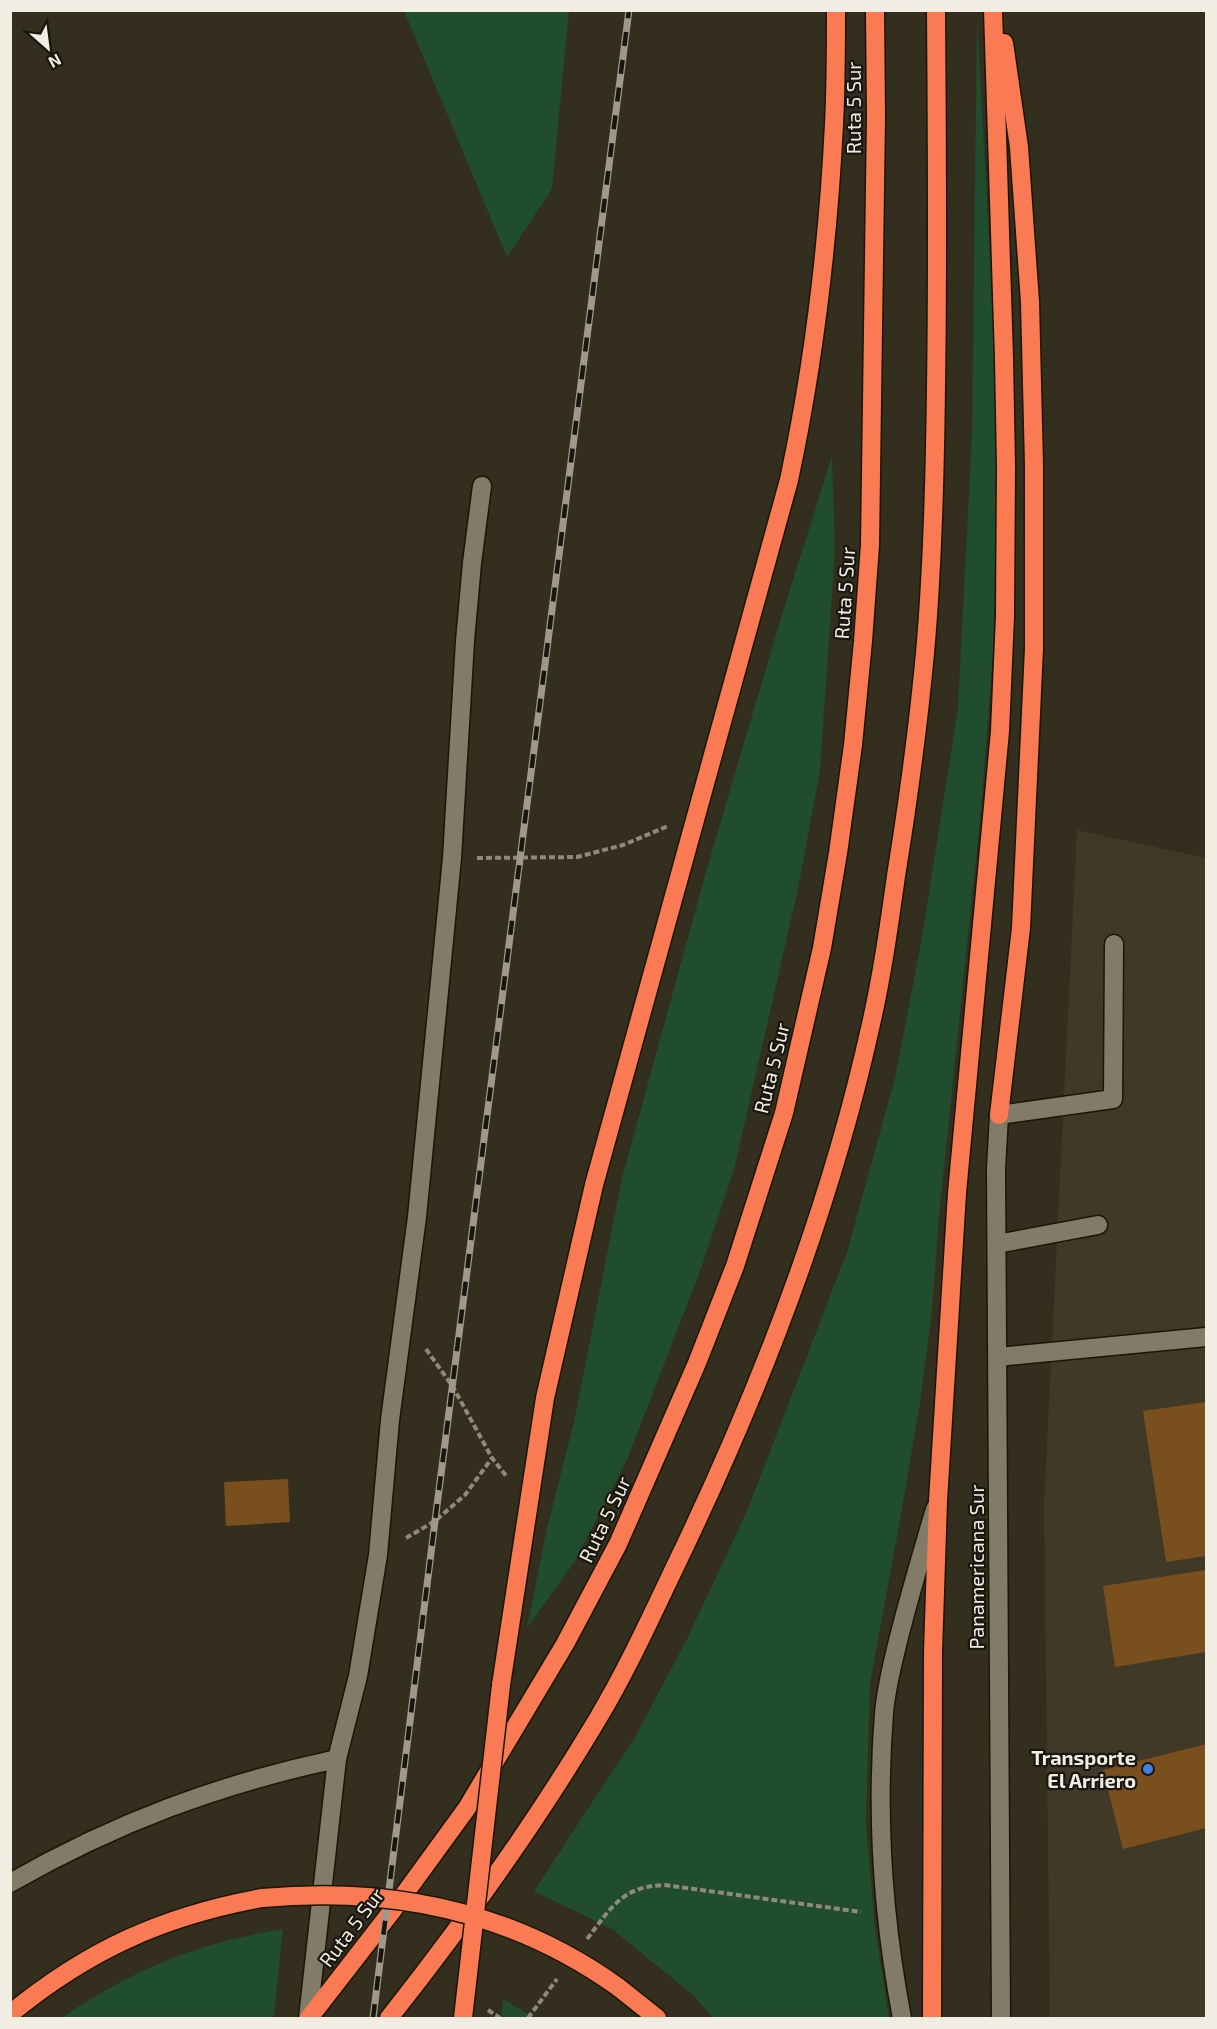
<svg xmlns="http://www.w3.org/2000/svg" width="1217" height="2029" font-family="'Exo 2',sans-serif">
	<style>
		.industrial { fill: #403928 }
		.green { fill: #1f4d2e }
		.building { fill: #794f1e }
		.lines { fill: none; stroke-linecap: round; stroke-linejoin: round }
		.service-casing { stroke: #1b1606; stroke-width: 21 }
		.minor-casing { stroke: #1b1606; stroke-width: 21 }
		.motorway-casing { stroke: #1b1606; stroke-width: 21 }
		.path { stroke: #8e897b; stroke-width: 4; stroke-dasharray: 6 3; stroke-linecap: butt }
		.service { stroke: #817b67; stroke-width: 18 }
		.minor { stroke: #817b67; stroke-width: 18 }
		.motorway { stroke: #fa7a54; stroke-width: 18 }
		.rail-casing { stroke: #9e998b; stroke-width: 7 }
		.rail { stroke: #19160f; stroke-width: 4.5; stroke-dasharray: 14; stroke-linecap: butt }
		.motorway-bridge-casing { stroke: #1b1606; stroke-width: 21; stroke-linecap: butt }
		.motorway-bridge { stroke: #fa7a54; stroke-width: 18 }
		.shop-dot { fill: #3f7fe0; stroke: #19160f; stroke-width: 2 }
		.labels { text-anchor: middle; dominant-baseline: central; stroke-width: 4.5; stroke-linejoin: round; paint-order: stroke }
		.street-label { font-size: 20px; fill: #f1ede2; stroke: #19160f }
		.poi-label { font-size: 20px; font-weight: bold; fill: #f1ede2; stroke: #19160f; text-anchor: end }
	</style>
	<rect width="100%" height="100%" fill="#332e1d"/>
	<!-- industrial -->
	<polygon class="industrial" points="1077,830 1206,858 1206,2018 1050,2018 1044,1506"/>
	<!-- green -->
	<g class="green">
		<polygon points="404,11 569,11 552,189 507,257"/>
		<polygon points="977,18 999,426 993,652 981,810 939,1217 932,1310 920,1403 899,1526 870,1683 866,1823 875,1928 889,2018 713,2018 694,1996 612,1929 534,1891 635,1737 686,1641 747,1511 847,1252 895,1078 921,943 958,708 972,433"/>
		<polygon points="832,456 835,551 820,771 798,889 734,1170 702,1266 627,1460 575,1561 527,1628 546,1532 574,1422 622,1178 707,868 780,621"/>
		<path d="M283 1929 274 2015 272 2018H61C134 1969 196 1943 283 1929Z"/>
		<polygon points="503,1999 534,2018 501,2018"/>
	</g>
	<!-- building -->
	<g class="building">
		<polygon points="1206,1402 1206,1556 1166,1562 1143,1411"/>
		<polygon points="288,1479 290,1522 226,1526 224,1482"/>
		<polygon points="1206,1570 1206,1652 1115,1667 1103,1586"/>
		<polygon points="1206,1744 1206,1828 1123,1849 1103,1770"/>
	</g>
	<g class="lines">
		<!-- service casing -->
		<g class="service-casing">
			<g id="service">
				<polyline points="999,1115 1113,1099 1114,944"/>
				<polyline points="997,1244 1098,1225"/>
				<polyline points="998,1357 1206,1337"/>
				<path d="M902 2018C883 1919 876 1815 884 1713 886 1689 892 1665 898 1641 909 1597 922 1553 935 1509"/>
			</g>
		</g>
		<!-- minor casing -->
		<g class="minor-casing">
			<g id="minor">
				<polyline points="999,1115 996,1169 1001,2018"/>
				<path d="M10 1883C115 1823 219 1784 337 1759"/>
				<polyline points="308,2018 337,1759 358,1676 378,1555 390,1420 417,1217 452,858 465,641 472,563 482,486"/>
			</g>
		</g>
		<!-- motorway casing -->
		<g class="motorway-casing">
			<g id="motorway">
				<polyline points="999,1115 1021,928 1034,648 1034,465 1030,302 1019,147 1004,43"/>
				<path d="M501 1685 545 1398 594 1185 789 480C814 363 828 244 834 124 836 86 836 48 836 10"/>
				<polyline points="618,1987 657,2018"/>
				<path d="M10 2014C88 1950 163 1916 262 1898"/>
				<polyline points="309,2018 392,1911 467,1808 565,1644 618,1544 697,1363 735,1266 784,1113 822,948 838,853 853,745 863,641 870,545 876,116 875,10"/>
				<path d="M389 2018C464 1923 535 1824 597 1720 630 1665 656 1606 684 1548 764 1380 831 1206 871 1024 882 976 889 926 896 876 908 802 918 728 925 653 933 564 935 475 936 386 938 261 937 136 936 10"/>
				<polyline points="932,2018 933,1652 938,1501 957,1193 1000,731 1005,616 1006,467 1004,358 993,10"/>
			</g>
		</g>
		<!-- path -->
		<g class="path">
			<polyline points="477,858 577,857 623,845 668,826"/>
			<polyline points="426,1349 453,1387 492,1458 507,1477"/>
			<polyline points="406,1538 435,1521 465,1495 492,1458"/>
			<path d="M587 1939C611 1908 622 1886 665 1885L861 1912"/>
			<polyline points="488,2010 500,2018"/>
			<polyline points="528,2018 557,1979"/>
		</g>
		<!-- service -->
		<use href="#service" class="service"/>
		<!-- minor -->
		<use href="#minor" class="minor"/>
		<!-- motorway -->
		<use href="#motorway" class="motorway"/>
		<!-- rail casing -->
		<g class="rail-casing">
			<polyline id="rail" points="373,2018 435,1521 629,10"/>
		</g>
		<!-- rail -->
		<use href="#rail" class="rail"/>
		<!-- motorway-bridge casing -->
		<g class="motorway-bridge-casing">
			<g id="motorway-bridge">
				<path d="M262 1898C391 1886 512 1911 618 1987"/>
				<polyline points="463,2018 501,1685"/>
			</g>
		</g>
		<!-- motorway-bridge -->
		<use href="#motorway-bridge" class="motorway-bridge"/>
	</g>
	<!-- markers -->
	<circle class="shop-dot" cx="1148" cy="1769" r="6"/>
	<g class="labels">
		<!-- street labels -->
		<g class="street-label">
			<text transform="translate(853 108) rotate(-90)">Ruta 5 Sur</text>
			<text transform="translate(844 593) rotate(-86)">Ruta 5 Sur</text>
			<text transform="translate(771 1068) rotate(-76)">Ruta 5 Sur</text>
			<text transform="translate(604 1519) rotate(-64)">Ruta 5 Sur</text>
			<text transform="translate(976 1567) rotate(-90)">Panamericana Sur</text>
			<text transform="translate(351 1927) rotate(-53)">Ruta 5 Sur</text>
		</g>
		<!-- poi labels -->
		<g class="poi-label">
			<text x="1136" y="1757">Transporte<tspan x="1136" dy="23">El Arriero</tspan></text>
		</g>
	</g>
	<!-- border -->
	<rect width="1217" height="2029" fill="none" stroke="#f1ede2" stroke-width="24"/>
	<!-- north arrow -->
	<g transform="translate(48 48) rotate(152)" stroke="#19160f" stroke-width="4.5" paint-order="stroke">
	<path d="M0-4.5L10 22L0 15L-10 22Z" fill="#f1ede2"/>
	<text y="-9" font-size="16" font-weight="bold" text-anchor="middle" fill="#f1ede2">N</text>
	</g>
</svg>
